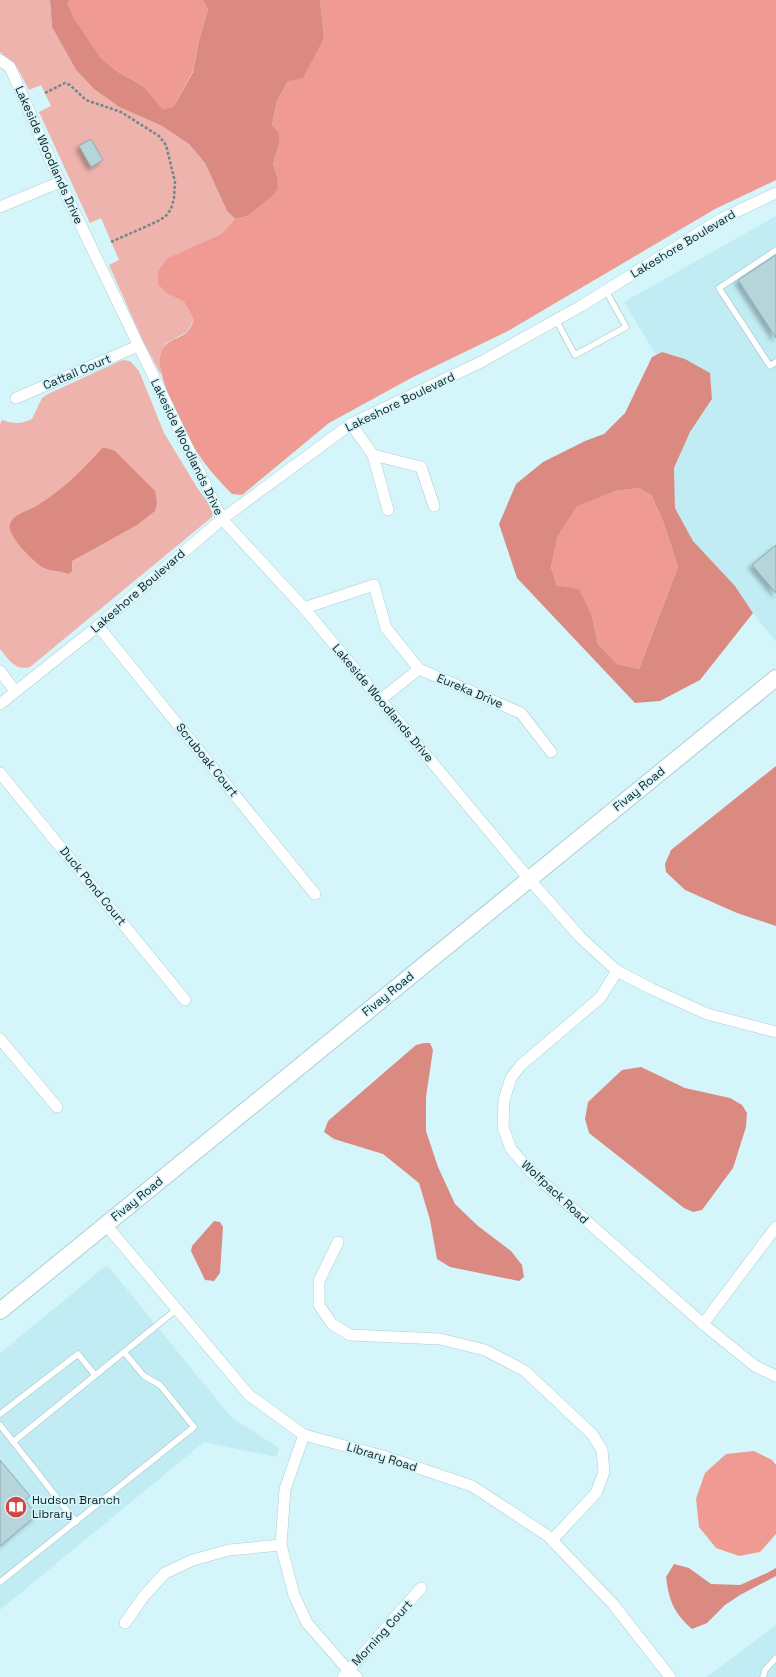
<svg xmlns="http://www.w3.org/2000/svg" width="776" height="1677" font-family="'Space Grotesk',sans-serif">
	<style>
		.built { fill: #c1ecf4 }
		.green { fill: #efb3ad }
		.forest { fill: #ef9b93 }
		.water { fill: #db8a82; fill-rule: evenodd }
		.building { fill: #b5d5db; stroke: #8aaaaf; filter: url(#shadow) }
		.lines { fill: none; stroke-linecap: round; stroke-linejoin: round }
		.lane-casing { stroke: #adcdd3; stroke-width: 7 }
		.street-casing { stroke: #adcdd3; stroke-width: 12 }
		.secondary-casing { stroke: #adcdd3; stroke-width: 18 }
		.path { stroke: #70878a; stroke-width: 2.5; stroke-dasharray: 3 2; stroke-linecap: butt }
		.lane { stroke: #fff; stroke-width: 5.5 }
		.street { stroke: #fff; stroke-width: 11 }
		.secondary { stroke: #fff; stroke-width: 16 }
		.labels { text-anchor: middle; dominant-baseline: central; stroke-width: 3.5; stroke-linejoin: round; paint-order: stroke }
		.street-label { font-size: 12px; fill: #121e20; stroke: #d4f6fb }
		.poi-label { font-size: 12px; fill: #121e20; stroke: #d4f6fb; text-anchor: start }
	</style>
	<defs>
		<filter id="shadow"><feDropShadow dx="-3.5" dy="3.5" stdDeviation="2" flood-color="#0004"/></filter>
	</defs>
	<rect width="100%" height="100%" fill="#d4f6fb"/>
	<!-- built -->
	<g class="built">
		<polygon points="776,216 776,642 753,613 735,586 693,541 675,508 674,468 690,432 712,400 710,373 685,359 662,352 656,355 624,302"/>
		<polygon points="107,1265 231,1417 279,1448 277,1457 204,1442 0,1610 0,1353"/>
		<polygon points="776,1625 776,1677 707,1677"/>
	</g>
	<!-- green -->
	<g class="green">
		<polygon points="0,0 50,0 52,27 76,70 94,89 119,107 162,126 189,144 205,163 227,211 235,219 221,234 169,258 168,294 184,302 194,320 187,332 166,343 160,355 161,375 142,339 109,265 119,260 101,218 90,223 39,112 51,106 41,85 29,90 17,67 0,52"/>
		<path d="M122 360 130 361 139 371 164 433 198 489 209 504 213 511 212 517 30 667C15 671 9 660 0 649V424L2 420C14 424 21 424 32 419L42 398 48 394Z"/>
	</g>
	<!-- forest -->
	<g class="forest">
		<polygon points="69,0 203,0 208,10 199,40 193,71 174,106 163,111 143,86 118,72 101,58 74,20 68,4"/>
		<path d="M320 0H776V180L715 209 508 331 413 377 329 423 242 495 232 494C220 482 208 469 199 455 187 436 153 373 161 353 167 338 175 341 186 333 190 330 192 324 194 320L184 302 168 294 158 284V271L168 258 221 234 235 219 247 216 277 176 273 164 279 145V132L272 125 277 101 288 81 324 38Z"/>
		<polygon points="639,488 652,496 664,524 678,567 639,669 617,664 598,644 592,616 557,586 551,567 558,536 577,505 616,491"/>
		<polygon points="754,1451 772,1460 776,1465 776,1534 760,1552 739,1556 716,1548 699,1527 696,1499 705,1473 726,1454"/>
	</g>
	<!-- water -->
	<g class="water">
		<polygon points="50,0 69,0 68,4 74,19 101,58 118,72 143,86 163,110 174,106 193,72 199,40 208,10 203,0 320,0 324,38 303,78 288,81 277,101 272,125 279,132 279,145 273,164 277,176 278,189 271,197 247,216 235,219 227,211 205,163 189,144 162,126 119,107 94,89 76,70 52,27"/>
		<path d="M662 352 685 359 710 373 712 399 690 432 674 468 675 508 693 541 735 586 753 613 700 680 660 701 635 703 517 578 499 524 516 484 543 462 585 441 604 434 625 413 652 357ZM639 488 652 496 664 524 678 567 639 669 617 664 598 644 592 616 579 589 557 586 551 567 558 536 577 506 616 491Z"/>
		<path d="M102 448H106L115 451 155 491 157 503 155 511 137 525 72 561V571L68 574C60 570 51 572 42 567 33 561 6 535 10 524 14 513 29 511 38 505 62 490 83 470 102 448Z"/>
		<polygon points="776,766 776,926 737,913 685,890 666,872 665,864 671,850"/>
		<polygon points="424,1043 430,1043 433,1050 426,1097 426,1131 438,1167 455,1204 478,1226 511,1251 522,1265 524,1277 519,1281 450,1267 437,1259 430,1220 419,1183 383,1154 334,1139 324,1132 328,1121 416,1045"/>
		<polygon points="641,1067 685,1088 730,1098 742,1105 747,1113 746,1127 733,1168 702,1210 693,1212 684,1208 589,1133 585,1119 588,1102 622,1070"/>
		<polygon points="214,1221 220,1222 223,1227 220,1273 214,1281 205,1280 191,1251 192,1246"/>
		<path d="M674 1564 689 1568 711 1584 740 1585 767 1573 776 1568V1576L740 1595 725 1605 707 1623 692 1629C674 1613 669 1601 666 1577Z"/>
	</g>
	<!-- building -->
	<g class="building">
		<polygon points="91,139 103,160 91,167 79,146"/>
		<polygon points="776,255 776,338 738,280"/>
		<polygon points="776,545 776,593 752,565"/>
		<polygon points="0,1460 30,1496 25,1500 37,1515 0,1546"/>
	</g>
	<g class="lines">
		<!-- lane casing -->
		<g class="lane-casing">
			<g id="lane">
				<polyline points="776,250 719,288 770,366 776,362"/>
				<polyline points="556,320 575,355 626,327 606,291"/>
				<polyline points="0,1414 78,1354 95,1375"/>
				<polyline points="0,1425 76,1522"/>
				<polyline points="13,1442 177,1309"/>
				<polyline points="0,1582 194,1427 160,1385 144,1376 124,1352"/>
				<polyline points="763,1677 765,1670 776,1658"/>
			</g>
		</g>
		<!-- street casing -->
		<g class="street-casing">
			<g id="street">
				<polyline points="0,60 10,67 60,182 222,519 304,608 529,879 580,937 617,971 652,989 707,1014 776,1032"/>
				<polyline points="0,207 60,182"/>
				<polyline points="16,398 138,346"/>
				<polyline points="351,424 373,455 388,510"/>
				<polyline points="373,455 421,467 434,506"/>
				<polyline points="304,608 374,585 386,628 419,669"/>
				<polyline points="98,626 315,894"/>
				<polyline points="0,671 15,691"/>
				<polyline points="380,700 419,669 521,713 551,752"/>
				<polyline points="0,704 98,626 222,519 351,424 481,362 581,306 721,219 776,193"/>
				<polyline points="0,773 185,1000"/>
				<polyline points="617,971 600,998 521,1065 511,1078 504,1100 503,1127 511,1149 529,1170 703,1324 755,1366 776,1376"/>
				<polyline points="0,1039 57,1107"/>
				<polyline points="106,1225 249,1395 304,1435 383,1456 472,1486 548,1536 613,1604 670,1677"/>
				<polyline points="338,1242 319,1281 319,1305 332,1324 350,1335 440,1339 485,1350 525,1371 592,1434 602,1450 604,1472 596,1493 552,1540"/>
				<polyline points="703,1324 776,1227"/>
				<polyline points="304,1435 285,1489 281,1545 294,1595 307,1623 348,1670 357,1677"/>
				<polyline points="125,1623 144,1596 165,1573 193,1560 229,1550 281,1545"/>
				<polyline points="343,1677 421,1588"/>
			</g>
		</g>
		<!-- secondary casing -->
		<g class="secondary-casing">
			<polyline id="secondary" points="0,1311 776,678"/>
		</g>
		<!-- path -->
		<polyline class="path" points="45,93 65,83 70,85 86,100 121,112 159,136 166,145 175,182 174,198 171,209 165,217 156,222 111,242"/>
		<!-- lane -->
		<use href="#lane" class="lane"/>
		<!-- street -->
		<use href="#street" class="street"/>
		<!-- secondary -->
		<use href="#secondary" class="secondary"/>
	</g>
	<!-- icons -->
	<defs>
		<g id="library-disc" transform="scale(1.15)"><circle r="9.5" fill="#d44542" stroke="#d4f6fb"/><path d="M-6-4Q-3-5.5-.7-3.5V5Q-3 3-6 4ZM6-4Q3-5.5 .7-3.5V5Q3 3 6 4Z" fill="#fff"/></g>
	</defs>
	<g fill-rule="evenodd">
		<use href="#library-disc" x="16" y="1507"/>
	</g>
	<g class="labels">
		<!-- street labels -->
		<g class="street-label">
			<text transform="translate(49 155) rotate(66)">Lakeside Woodlands Drive</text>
			<text transform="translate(683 244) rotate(-31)">Lakeshore Boulevard</text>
			<text transform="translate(77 372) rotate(-23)">Cattail Court</text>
			<text transform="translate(400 402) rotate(-26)">Lakeshore Boulevard</text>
			<text transform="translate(187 447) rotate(64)">Lakeside Woodlands Drive</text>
			<text transform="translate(138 591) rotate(-41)">Lakeshore Boulevard</text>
			<text transform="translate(470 691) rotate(23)">Eureka Drive</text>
			<text transform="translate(383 703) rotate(50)">Lakeside Woodlands Drive</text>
			<text transform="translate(207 760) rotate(51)">Scruboak Court</text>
			<text transform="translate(639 789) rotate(-39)">Fivay Road</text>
			<text transform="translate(93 886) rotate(51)">Duck Pond Court</text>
			<text transform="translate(388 994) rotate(-39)">Fivay Road</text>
			<text transform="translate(555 1192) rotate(43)">Wolfpack Road</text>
			<text transform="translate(137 1199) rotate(-39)">Fivay Road</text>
			<text transform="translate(382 1457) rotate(17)">Library Road</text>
			<text transform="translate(382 1633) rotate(-48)">Morning Court</text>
		</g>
		<!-- poi labels -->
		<g class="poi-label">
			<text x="32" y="1500">Hudson Branch<tspan x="32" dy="14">Library</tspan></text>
		</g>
	</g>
</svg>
